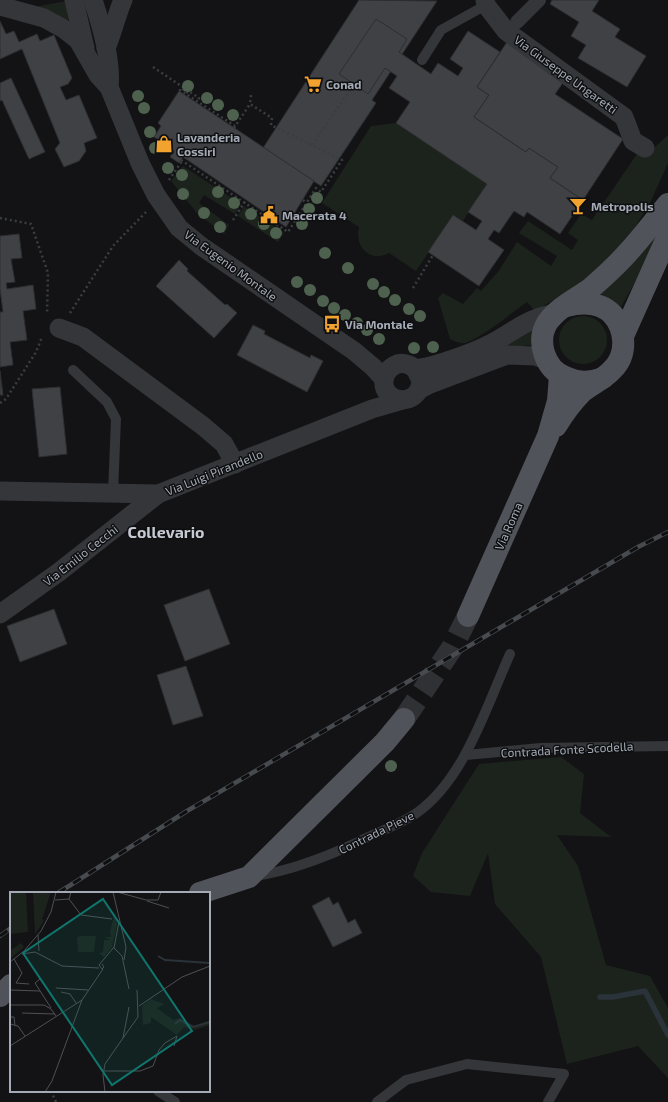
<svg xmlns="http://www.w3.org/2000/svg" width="668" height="1102" font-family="'Exo 2',sans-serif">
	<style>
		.green { fill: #1c231c }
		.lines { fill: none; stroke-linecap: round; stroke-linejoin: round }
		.stream { stroke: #2a3339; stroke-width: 5.5 }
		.building { fill: #3f4145; stroke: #2d2e31 }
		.primary-tunnel { stroke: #303135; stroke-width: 22; stroke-dasharray: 22 11; stroke-linecap: butt }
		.path { stroke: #3a3d41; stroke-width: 2.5; stroke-dasharray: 2 3; stroke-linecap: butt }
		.service { stroke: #34363a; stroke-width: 10 }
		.pedestrian { stroke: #34363a; stroke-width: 14 }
		.minor { stroke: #34363a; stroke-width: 19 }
		.primary { stroke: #505359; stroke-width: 22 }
		.rail-casing { stroke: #474a4f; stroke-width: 4.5 }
		.rail { stroke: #0e0f10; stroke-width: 3; stroke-dasharray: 9; stroke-linecap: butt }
		.tree { fill: #4d614e }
		.labels { text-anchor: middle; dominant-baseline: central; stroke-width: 3; stroke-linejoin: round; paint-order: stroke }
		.street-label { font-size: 12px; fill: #a5abb6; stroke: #0e0f10 }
		.poi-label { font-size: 12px; font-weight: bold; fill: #a5abb6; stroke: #0e0f10; text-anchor: start }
		.district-label { font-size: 16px; font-weight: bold; fill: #c6cad2; stroke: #0e0f10 }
		.inset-river { fill: none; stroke: #2a3339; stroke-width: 2 }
		.inset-road { fill: none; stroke: #4d5055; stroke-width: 1 }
		.view { fill: #0f766e; fill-opacity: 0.15; stroke: #0f766e; stroke-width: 2 }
		.inset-edge { fill: none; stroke: #a5abb6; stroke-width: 2 }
	</style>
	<rect width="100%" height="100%" fill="#131315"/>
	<!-- green -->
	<g class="green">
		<polygon points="66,1 68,19 71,26 35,7"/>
		<path d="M396 123 487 184 463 221 453 215 416 271 389 253C370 263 354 247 359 227L322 203 371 126Z"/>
		<path d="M668 135V163L650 203 635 227 619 247 584 282 535 311 527 302C513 312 480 339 465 343 459 344 455 341 450 339L438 298 443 293 463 304 477 288 481 291 498 272 517 242 551 266 557 256 519 233 528 221 572 250 578 240 568 233 581 214 592 220 639 151 654 148Z"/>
		<polygon points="183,166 241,204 235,214 204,195 199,203 229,225 224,234 197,213 171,181"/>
		<polygon points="244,206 284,233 278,242 238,216"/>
		<polygon points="658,233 645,264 621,307 598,293"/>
		<circle cx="583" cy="340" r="24"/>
		<polygon points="533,330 531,345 494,349"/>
		<polygon points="561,757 584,774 580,813 611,837 557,835 578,866 606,965 650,976 668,1008 668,1078 638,1046 567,1064 541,957 495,904 488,853 470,896 431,892 413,876 422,853 479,764"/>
	</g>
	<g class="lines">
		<!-- stream -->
		<polyline class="stream" points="600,997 613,997 645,991 668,1035"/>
	</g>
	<!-- building -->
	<g class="building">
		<polygon points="359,0 437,1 372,100 376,103 321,186 263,148"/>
		<polygon points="552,0 599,0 592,11 620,29 615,37 646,56 627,87 578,58 586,45 571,36 579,22 550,4"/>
		<polygon points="376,19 407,39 399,52 431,74 438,63 458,76 463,68 450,59 468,31 500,52 477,87 489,95 474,117 526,152 529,148 558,167 550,178 583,200 560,234 527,212 524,217 514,211 499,233 494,230 488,239 504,250 479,286 428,252 453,215 476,230 482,221 468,212 487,184 396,123 410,102 389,88 397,76 385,68 368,94 339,74"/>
		<polygon points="0,21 6,34 14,31 19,42 37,34 40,41 54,35 72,78 68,84 60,87 66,100 79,95 97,138 84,143 86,151 79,161 64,167 55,149 60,143 22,49 0,59"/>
		<polygon points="507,42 565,80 555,94 623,139 583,200 550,178 558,167 529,148 526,152 474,117 489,95 477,87"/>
		<polygon points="11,78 45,152 29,159 2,100 0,101 0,83"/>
		<polygon points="179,91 314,181 286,227 183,157 179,163 170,157 174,151 154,137 161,126 158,123"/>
		<polygon points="19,234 22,258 11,259 15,282 6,283 7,289 33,285 36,309 23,311 27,340 10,342 13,365 0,367 0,312 3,312 0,289 0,236"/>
		<polygon points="179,260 188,269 187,271 225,305 227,304 237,313 214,338 156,286"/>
		<polygon points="253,325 265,331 264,334 310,358 311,355 323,361 307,392 237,355"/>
		<polygon points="0,371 3,395 0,395"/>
		<polygon points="60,387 67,454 39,457 32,389"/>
		<polygon points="209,589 230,644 185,661 164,605"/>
		<polygon points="54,609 67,644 20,662 7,626"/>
		<polygon points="186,666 203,716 173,725 157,675"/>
		<polygon points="329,897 333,905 338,902 348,923 355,919 362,933 333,947 312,906"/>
	</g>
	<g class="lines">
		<!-- primary-tunnel -->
		<polyline class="primary-tunnel" points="404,719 452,648 468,616"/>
		<!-- path -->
		<g class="path">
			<polyline points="153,67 199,98 198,101"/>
			<polyline points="188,93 181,88 180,90 235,126"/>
			<polyline points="234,128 250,104"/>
			<polyline points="312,145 353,86"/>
			<polyline points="181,160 288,232 316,188 321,192 342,160 271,125 272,118 250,104 251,95"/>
			<polyline points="169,180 182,161"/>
			<polyline points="303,200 306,203"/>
			<polyline points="0,218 31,224 48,273 47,314"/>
			<polyline points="233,220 246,200"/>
			<polyline points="413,288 433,255"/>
			<polyline points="70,313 113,246 146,212"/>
			<polyline points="0,403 6,399 36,352 42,337"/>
			<polyline points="51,1091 56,1102"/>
		</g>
		<!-- service -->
		<g class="service">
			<polyline points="422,60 441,30 486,5"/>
			<polyline points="73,370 107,402 116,419 113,493"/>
			<polyline points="466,755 541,748 668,746"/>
			<path d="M255 876C290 871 326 857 358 842 377 832 400 825 418 812 465 778 487 705 510 654"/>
			<polyline points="158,1091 175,1102"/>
			<polyline points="377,1102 406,1080 467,1064 564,1074 548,1102"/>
		</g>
		<!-- pedestrian -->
		<polyline class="pedestrian" points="517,22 539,0"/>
		<!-- minor -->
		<g class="minor">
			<polyline points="74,0 85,48"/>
			<path d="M93 0C101 24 112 62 109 87"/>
			<polyline points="485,0 486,5 506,31 624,117 633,141 645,148"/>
			<polyline points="0,6 44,18 64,29 78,40 98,75 109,87 140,163 156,195 179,228 201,246 354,351 373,367 384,379"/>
			<path d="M106 48C113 32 116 16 123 0"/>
			<polyline points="59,328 83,337 203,426 224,444 235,464"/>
			<path d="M415 368 421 381C419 409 381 403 384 380 386 368 398 360 409 365 411 365 412 367 414 368 422 369 434 365 441 363 457 358 475 352 490 344 505 337 519 325 535 319 541 316 548 315 555 313"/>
			<polyline points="419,390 430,384 507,355 535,356 547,360"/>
			<polyline points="0,491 158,494 372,409 403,400"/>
			<polyline points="0,614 59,572 158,494"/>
		</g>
		<!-- primary -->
		<g class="primary">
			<polyline points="623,336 666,240 668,231"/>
			<path d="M603 378C589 383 578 383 565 377 545 369 536 342 547 323 557 308 576 299 590 289 598 282 607 274 615 266 634 248 651 225 668 204"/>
			<path d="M556 426C564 413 572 402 582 392 592 384 604 379 612 370 628 355 626 329 612 314 599 301 582 302 566 306"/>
			<polyline points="468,616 548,436 558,401 560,375"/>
			<polyline points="200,893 249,877 385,742 404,719"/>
			<polyline points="0,996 11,985"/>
		</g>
		<!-- rail casing -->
		<g class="rail-casing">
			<g id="rail">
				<polyline points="58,893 187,811 638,547 668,532"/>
				<polyline points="0,936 11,928"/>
			</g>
		</g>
		<!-- rail -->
		<use href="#rail" class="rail"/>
	</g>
	<!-- trees -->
	<g class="tree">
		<circle cx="188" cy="86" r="6"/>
		<circle cx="138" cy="96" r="6"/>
		<circle cx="207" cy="98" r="6"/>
		<circle cx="218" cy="105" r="6"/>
		<circle cx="144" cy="108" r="6"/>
		<circle cx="233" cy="115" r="6"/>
		<circle cx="150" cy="132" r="6"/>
		<circle cx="155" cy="148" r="6"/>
		<circle cx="168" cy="168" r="6"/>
		<circle cx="182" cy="175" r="6"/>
		<circle cx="218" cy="192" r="6"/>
		<circle cx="183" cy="194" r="6"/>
		<circle cx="317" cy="198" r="6"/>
		<circle cx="234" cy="203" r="6"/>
		<circle cx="309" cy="209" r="6"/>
		<circle cx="204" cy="213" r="6"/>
		<circle cx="251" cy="214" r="6"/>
		<circle cx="264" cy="224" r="6"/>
		<circle cx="302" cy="224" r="6"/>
		<circle cx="220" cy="227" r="6"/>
		<circle cx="276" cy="233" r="6"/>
		<circle cx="325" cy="253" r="6"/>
		<circle cx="348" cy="268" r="6"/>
		<circle cx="297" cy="282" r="6"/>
		<circle cx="373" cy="284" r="6"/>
		<circle cx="310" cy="290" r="6"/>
		<circle cx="384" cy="292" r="6"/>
		<circle cx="395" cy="300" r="6"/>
		<circle cx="323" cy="301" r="6"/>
		<circle cx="334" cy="308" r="6"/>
		<circle cx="409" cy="309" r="6"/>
		<circle cx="345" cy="315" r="6"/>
		<circle cx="420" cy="316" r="6"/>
		<circle cx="357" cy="323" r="6"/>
		<circle cx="367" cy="330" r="6"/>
		<circle cx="379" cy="339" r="6"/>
		<circle cx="433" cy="347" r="6"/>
		<circle cx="414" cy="348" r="6"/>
		<circle cx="391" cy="766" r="6"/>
	</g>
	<!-- icons -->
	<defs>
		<g id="supermarket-bare" transform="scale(1.38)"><path d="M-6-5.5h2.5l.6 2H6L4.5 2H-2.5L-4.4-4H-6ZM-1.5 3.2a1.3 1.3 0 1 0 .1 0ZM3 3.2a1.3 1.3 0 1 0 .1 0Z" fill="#f2a22f" stroke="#0e0f10" stroke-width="2.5" paint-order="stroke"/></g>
		<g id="shop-bare" transform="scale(1.38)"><path d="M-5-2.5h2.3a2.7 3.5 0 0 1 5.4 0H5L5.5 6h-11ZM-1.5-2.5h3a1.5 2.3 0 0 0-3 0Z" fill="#f2a22f" stroke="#0e0f10" stroke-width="2.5" paint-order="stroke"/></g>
		<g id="bar-bare" transform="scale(1.38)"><path d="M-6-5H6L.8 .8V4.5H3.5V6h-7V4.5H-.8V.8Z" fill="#f2a22f" stroke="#0e0f10" stroke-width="2.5" paint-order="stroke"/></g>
		<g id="civic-bare" transform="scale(1.38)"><path d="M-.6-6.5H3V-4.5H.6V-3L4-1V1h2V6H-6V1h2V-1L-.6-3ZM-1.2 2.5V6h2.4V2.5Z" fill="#f2a22f" stroke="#0e0f10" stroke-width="2.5" paint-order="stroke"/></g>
		<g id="bus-bare" transform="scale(1.38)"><path d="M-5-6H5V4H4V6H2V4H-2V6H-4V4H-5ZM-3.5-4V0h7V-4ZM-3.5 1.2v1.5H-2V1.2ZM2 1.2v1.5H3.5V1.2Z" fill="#f2a22f" stroke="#0e0f10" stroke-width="2.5" paint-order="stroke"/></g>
	</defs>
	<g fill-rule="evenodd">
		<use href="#supermarket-bare" x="313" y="84"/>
		<use href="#shop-bare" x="164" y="144"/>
		<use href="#bar-bare" x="578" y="206"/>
		<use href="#civic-bare" x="269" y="215"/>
		<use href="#bus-bare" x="332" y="324"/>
	</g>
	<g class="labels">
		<!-- street labels -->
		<g class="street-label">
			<text transform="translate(566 74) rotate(36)">Via Giuseppe Ungaretti</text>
			<text transform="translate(231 265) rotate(36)">Via Eugenio Montale</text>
			<text transform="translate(214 472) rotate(-22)">Via Luigi Pirandello</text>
			<text transform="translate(508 526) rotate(-66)">Via Roma</text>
			<text transform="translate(80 555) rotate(-38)">Via Emilio Cecchi</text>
			<text transform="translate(567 749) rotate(-3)">Contrada Fonte Scodella</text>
			<text transform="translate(376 832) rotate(-26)">Contrada Pieve</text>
		</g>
		<!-- poi labels -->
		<g class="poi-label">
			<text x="326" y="84">Conad</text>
			<text x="177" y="137">Lavanderia<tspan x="177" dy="14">Cossiri</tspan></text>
			<text x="591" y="206">Metropolis</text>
			<text x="282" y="215">Macerata 4</text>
			<text x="345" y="324">Via Montale</text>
		</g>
		<!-- district labels -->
		<g class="district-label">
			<text x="166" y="531">Collevario</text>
		</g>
	</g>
	<!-- overview -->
	<g transform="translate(10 892)">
		<rect width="200" height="200" fill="#131315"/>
		<path d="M16 0 18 40 0 42V1ZM23 0H41L32 27 34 29 25 42ZM105 19 107 33 102 55 94 65 89 61 93 60 94 48H100L94 45H101L100 40ZM70 44H86L84 60H68L67 46ZM11 51 14 55 0 67V59ZM141 107 154 112 147 116 163 128 170 126 185 134 200 128V133L185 138 174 135 167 143 141 125V131L133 133 132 114Z" fill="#1c231c"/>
		<path class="inset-river" d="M148 64 155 68 200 71M165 132 170 128 183 135 200 130"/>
		<path class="inset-road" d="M103 0 116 55 114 68M107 0 136 8H148L151 0M59 7 71 23 102 27M45 8 59 7 61 0M137 9 159 16M109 30 104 56 112 64 119 97M28 43 29 59M12 62 25 60 52 74 89 76M4 67 12 81 6 91 19 92M0 70 14 59 31 39 41 20 46 0M92 72 94 75 92 77 89 73 104 55M30 87 25 91 41 116M46 96 78 98M0 98 30 99M51 100 60 102 66 111M0 113H34L41 117 46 124M129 114 172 85 200 74M12 121 45 122M0 125H4L5 134M0 132 8 134 15 144M113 146 128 125 127 98M0 154 72 108 93 77M93 179H130L143 174 149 158 155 151 167 144 164 154M35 200 42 189 72 108M95 200 93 183 95 172 113 146 119 115"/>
		<path class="view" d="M93 7 182 139 102 193 13 61Z"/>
		<rect width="200" height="200" class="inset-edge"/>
	</g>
</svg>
